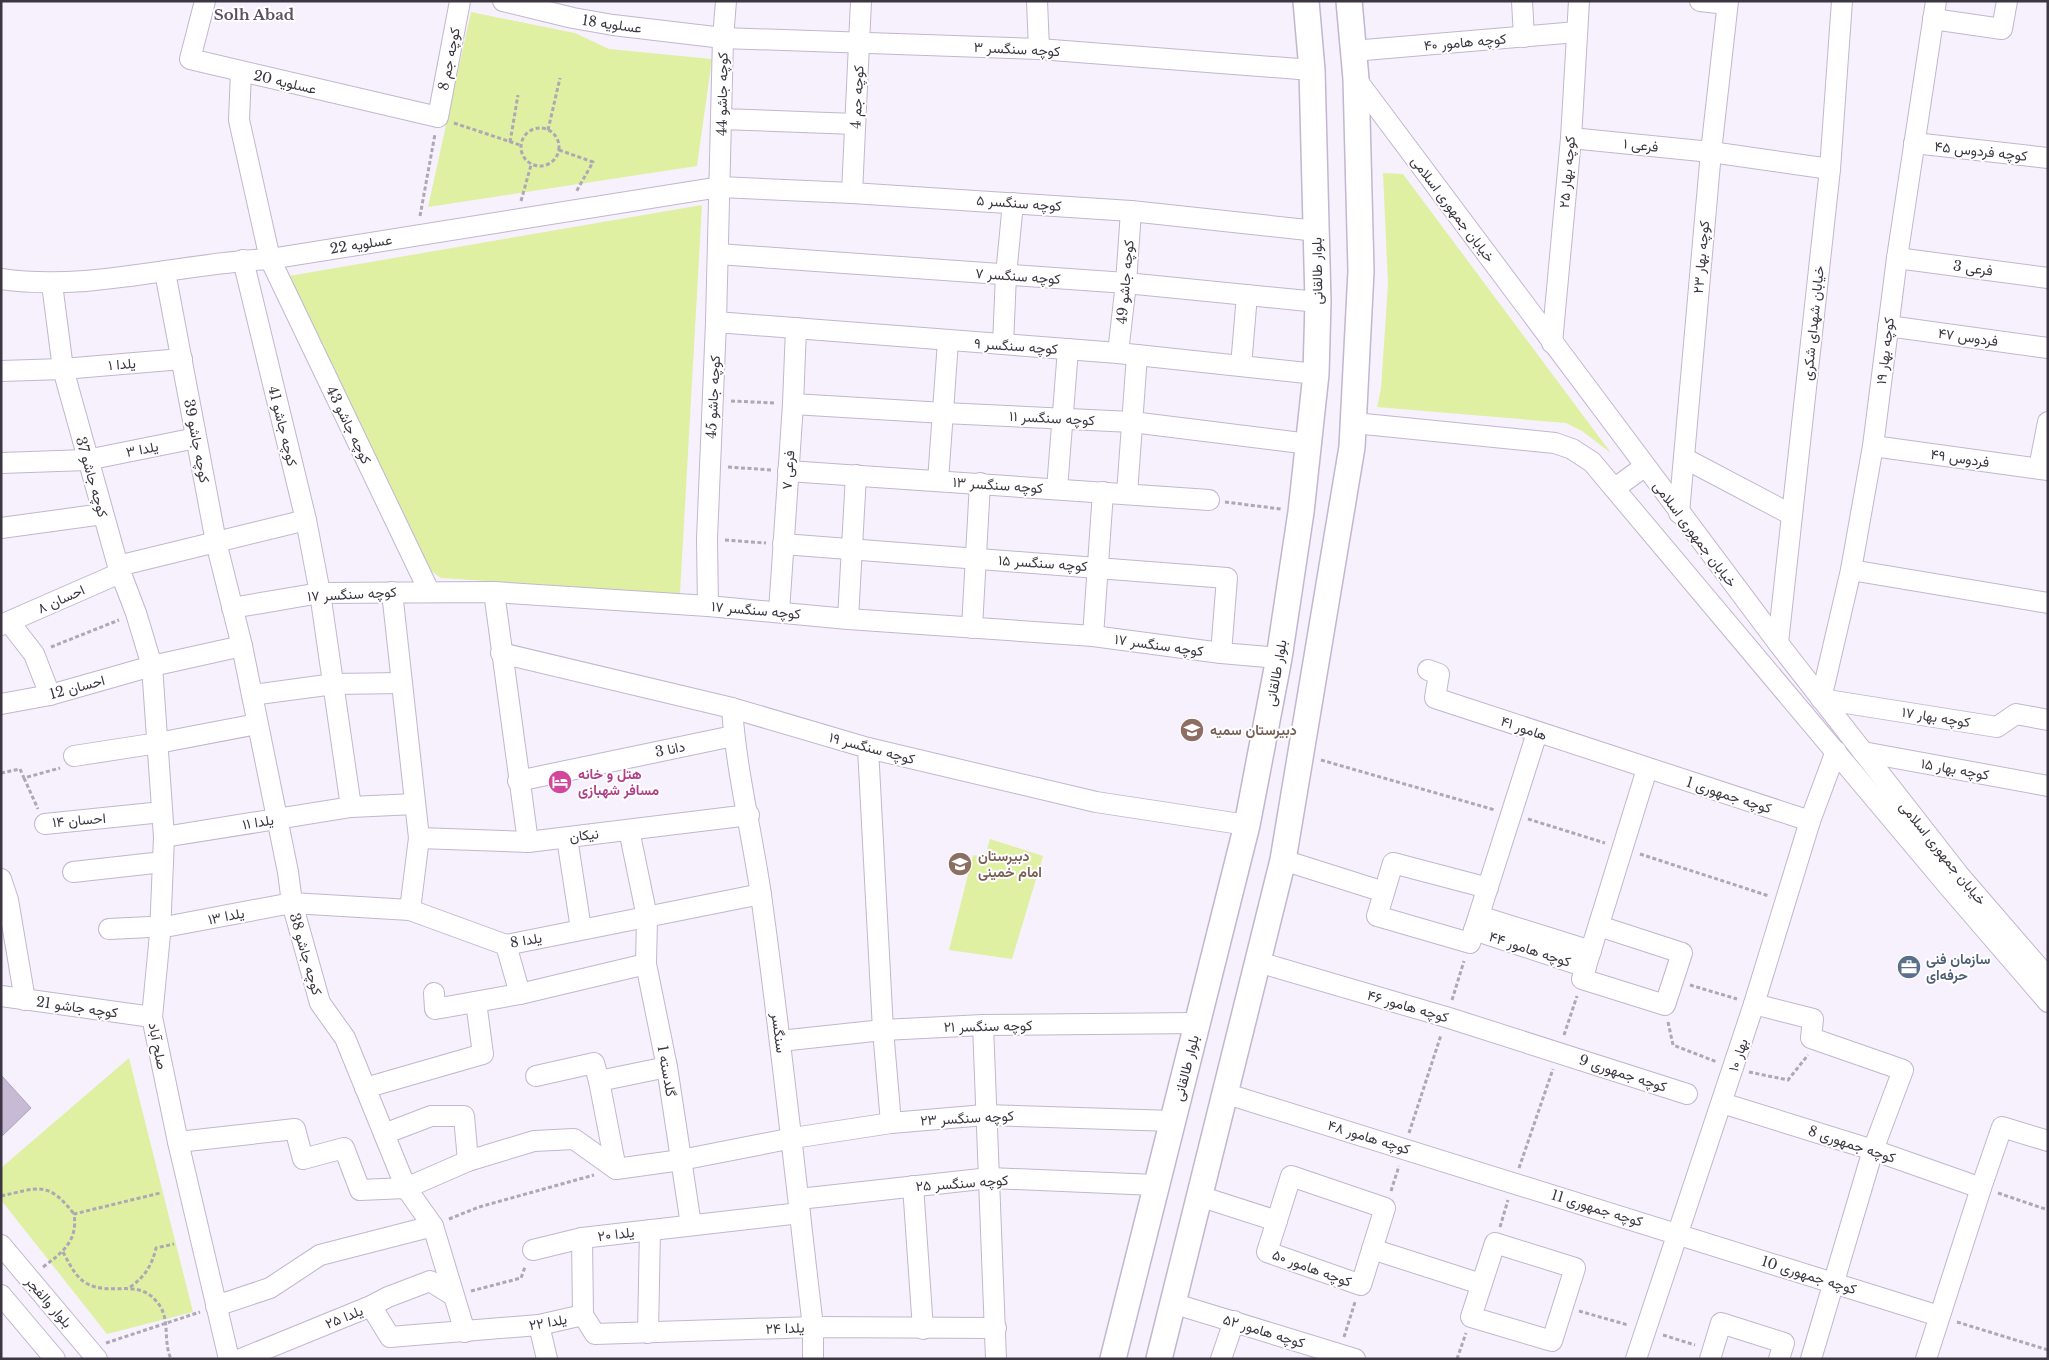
<svg xmlns="http://www.w3.org/2000/svg" width="2049" height="1360" font-family="'Libre Baskerville',Vazirmatn,serif">
	<style>
		.green { fill: #dff0a2 }
		.building { fill: #c6bad4; stroke: #aea2bb }
		.lines { fill: none; stroke-linecap: round; stroke-linejoin: round }
		.minor-casing { stroke: #c2b6d0; stroke-width: 22 }
		.major-casing { stroke: #c2b6d0; stroke-width: 28 }
		.path { stroke: #ada8b3; stroke-width: 3; stroke-dasharray: 4 2.5; stroke-linecap: butt }
		.minor { stroke: #fff; stroke-width: 20 }
		.major { stroke: #fff; stroke-width: 25 }
		.labels { text-anchor: middle; dominant-baseline: central; stroke-width: 4; stroke-linejoin: round; paint-order: stroke }
		.street-label { font-size: 14px; fill: #3b3641; stroke: #fff }
		.education-label { font-size: 14px; font-weight: bold; fill: #785e54; stroke: #fff; text-anchor: start }
		.hotel-label { font-size: 14px; font-weight: bold; fill: #b23c85; stroke: #fff; text-anchor: start }
		.service-label { font-size: 14px; font-weight: bold; fill: #4e5e75; stroke: #fff; text-anchor: start }
		.neighbourhood-label { font-size: 15px; font-weight: bold; fill: #5b5167; stroke: #fff }
	</style>
	<rect width="100%" height="100%" fill="#f6f1fc"/>
	<!-- green -->
	<g class="green">
		<polygon points="471,12 575,33 609,49 712,59 697,166 428,207"/>
		<polygon points="1383,173 1403,174 1611,453 1582,431 1566,423 1377,407 1381,389 1388,284"/>
		<polygon points="702,205 680,594 441,578 418,562 289,276"/>
		<polygon points="990,839 1043,856 1012,959 949,950 973,855 985,857"/>
		<polygon points="129,1058 193,1312 107,1334 1,1200 1,1168"/>
	</g>
	<!-- building -->
	<polygon class="building" points="1,1075 31,1108 1,1137"/>
	<g class="lines">
		<!-- minor casing -->
		<g class="minor-casing">
			<g id="minor">
				<polyline points="205,1 190,59 438,117 460,1"/>
				<polyline points="503,1 573,18 613,25 723,38 1039,49 1312,70"/>
				<polyline points="1037,1 1039,49"/>
				<polyline points="1522,1 1524,37"/>
				<polyline points="1700,1 1727,4"/>
				<polyline points="1936,1 1897,258 1873,446 1851,570 1821,699 1997,727 2016,714 2048,720"/>
				<polyline points="1933,19 2002,29 2007,1"/>
				<polyline points="1353,51 1577,32"/>
				<polyline points="241,72 239,120 270,259 429,591"/>
				<polyline points="1356,79 1778,643 1959,875 2048,978"/>
				<polyline points="721,119 855,124"/>
				<polyline points="1571,138 1711,152 1830,169"/>
				<polyline points="1914,143 2048,158"/>
				<polyline points="852,193 861,1"/>
				<polyline points="718,254 1126,283 1318,302"/>
				<polyline points="1897,258 2048,278"/>
				<polyline points="243,260 306,520 320,593 351,807 415,804"/>
				<polyline points="165,272 216,542 242,646 288,872 292,903 320,1003 345,1038 406,1188 433,1226 465,1332"/>
				<path d="M1 279C91 292 180 263 270 259L720 187 852 193 1131 211 1317 231"/>
				<polyline points="52,284 63,369 118,566 136,613 152,666 164,837 160,934 152,1017 178,1142 229,1359"/>
				<polyline points="716,322 1118,353 1316,374"/>
				<polyline points="1888,326 2048,348"/>
				<polyline points="1552,343 1571,138 1579,1"/>
				<polyline points="1003,344 1006,275 1013,203"/>
				<polyline points="1118,353 1126,283 1131,211"/>
				<polyline points="1241,366 1247,295"/>
				<polyline points="1,371 63,369 182,359"/>
				<polyline points="793,404 944,413 1132,422 1309,444"/>
				<polyline points="1354,423 1555,443 1572,449 1592,462 1949,887 2048,1002"/>
				<polyline points="1873,446 2048,470"/>
				<polyline points="1684,458 1792,515"/>
				<polyline points="1,463 87,460 196,438"/>
				<polyline points="2039,468 2048,422"/>
				<polyline points="788,471 1209,500"/>
				<polyline points="938,481 948,341"/>
				<polyline points="1615,488 1644,467"/>
				<polyline points="1057,489 1068,349"/>
				<polyline points="1127,494 1137,355"/>
				<polyline points="1679,513 1711,152 1728,1"/>
				<polyline points="1,528 103,514"/>
				<polyline points="783,544 1227,578 1221,653"/>
				<polyline points="118,566 306,520"/>
				<polyline points="1851,570 2048,603"/>
				<polyline points="392,592 419,838 410,910"/>
				<polyline points="494,592 528,842"/>
				<polyline points="708,606 707,539 716,322 723,38 726,1"/>
				<polyline points="232,608 320,593 494,592 708,606 848,619 1093,636 1221,653 1279,658"/>
				<polyline points="779,612 793,404 796,328"/>
				<polyline points="848,619 856,475"/>
				<polyline points="9,622 34,654 50,695"/>
				<polyline points="1,625 120,573"/>
				<polyline points="972,628 980,483"/>
				<polyline points="1093,636 1103,492"/>
				<polyline points="1778,643 1830,169 1842,1"/>
				<polyline points="501,653 732,708 868,748 1096,802 1247,825"/>
				<polyline points="1428,670 1439,674 1435,698 1810,821"/>
				<polyline points="252,695 334,684 402,683"/>
				<polyline points="1,704 50,695 152,666 242,646"/>
				<path d="M732 708C736 770 752 833 761 895 781 1039 796 1183 813 1327V1359"/>
				<polyline points="868,748 883,1030 891,1123"/>
				<polyline points="1863,752 2048,786"/>
				<polyline points="74,756 158,743 257,724"/>
				<polyline points="518,781 733,736"/>
				<polyline points="45,824 162,812"/>
				<polyline points="629,830 647,917 646,964 667,1067 691,1225"/>
				<polyline points="164,837 351,807"/>
				<polyline points="419,838 528,842 749,815"/>
				<polyline points="567,838 581,929"/>
				<polyline points="1283,860 1384,892"/>
				<polyline points="73,872 163,862"/>
				<polyline points="1,879 8,900 25,1000"/>
				<path d="M1488 888 1393 863 1377 916 1470 943C1492 873 1515 803 1537 733"/>
				<polyline points="1479,916 1591,951"/>
				<polyline points="1599,926 1682,953 1665,1005 1582,979 1647,769"/>
				<polyline points="109,929 170,926 292,903 410,910 506,945 761,894"/>
				<polyline points="1474,930 1586,967"/>
				<polyline points="506,945 520,994"/>
				<polyline points="1258,962 1446,1017 1687,1094"/>
				<polyline points="434,993 435,1009 520,994 646,964"/>
				<polyline points="1,996 152,1017"/>
				<polyline points="1754,1004 1813,1019 1811,1038 1903,1070 1873,1150 1811,1359"/>
				<polyline points="983,1025 996,1359"/>
				<polyline points="780,1041 883,1030 983,1025 1197,1023"/>
				<polyline points="536,1076 594,1063 599,1081 667,1067"/>
				<polyline points="599,1081 616,1169"/>
				<polyline points="365,1088 483,1054 476,1002"/>
				<polyline points="1224,1093 1939,1316"/>
				<polyline points="1722,1103 1873,1150 1981,1188"/>
				<polyline points="384,1134 431,1116 464,1116 468,1161"/>
				<polyline points="178,1142 295,1129 303,1159 344,1148 360,1190 406,1188 468,1161 534,1141 574,1139 616,1169 681,1160 793,1138 891,1123 985,1115 1173,1121"/>
				<polygon points="1291,1176 1385,1208 1361,1285 1267,1252"/>
				<polyline points="913,1186 923,1329"/>
				<polyline points="1199,1196 1277,1221"/>
				<polyline points="799,1199 990,1178 1155,1185"/>
				<polygon points="1495,1243 1575,1268 1552,1341 1471,1317"/>
				<polyline points="1,1245 97,1359"/>
				<polyline points="1372,1249 1481,1284"/>
				<polyline points="533,1250 582,1238 800,1213"/>
				<polyline points="1,1295 55,1359"/>
				<polyline points="1172,1303 1355,1359"/>
				<polyline points="216,1306 270,1288 320,1255 433,1226"/>
				<polyline points="371,1306 388,1297 430,1281 454,1296"/>
				<polyline points="583,1315 595,1334 813,1327 996,1328"/>
				<polyline points="539,1325 547,1359"/>
				<polyline points="648,1333 650,1230"/>
				<polyline points="241,1359 371,1306 390,1337 539,1325 583,1315 582,1238"/>
				<polyline points="1221,1359 1234,1321"/>
				<polyline points="1636,1359 1754,1004 1810,821 1836,751"/>
				<polyline points="1710,1359 1721,1323 1784,1343 1779,1359"/>
				<polyline points="1926,1359 1981,1188 2002,1127 2048,1141"/>
			</g>
		</g>
		<!-- major casing -->
		<g class="major-casing">
			<g id="major">
				<polyline points="1113,1359 1247,825 1279,658 1301,512 1316,374 1318,302 1312,70 1306,1"/>
				<polyline points="1159,1359 1283,860 1352,447 1361,271 1356,79 1349,1"/>
			</g>
		</g>
		<!-- path -->
		<g class="path">
			<polyline points="454,123 520,145"/>
			<circle cx="540" cy="147" r="19"/>
			<polyline points="548,130 560,78"/>
			<polyline points="510,142 518,95"/>
			<polyline points="559,150 593,162 576,192"/>
			<polyline points="521,201 531,165"/>
			<polyline points="420,216 435,134"/>
			<polyline points="731,401 775,403"/>
			<polyline points="728,467 772,470"/>
			<polyline points="1225,502 1281,509"/>
			<polyline points="725,540 766,543"/>
			<polyline points="51,647 119,620"/>
			<polyline points="1321,760 1495,810"/>
			<polyline points="1,773 20,769 24,778 60,768"/>
			<polyline points="24,778 38,809"/>
			<polyline points="1528,819 1605,843"/>
			<polyline points="1640,854 1769,896"/>
			<polyline points="1690,985 1737,999"/>
			<polyline points="1452,1000 1464,961"/>
			<polyline points="1668,1022 1673,1045 1717,1062"/>
			<polyline points="1564,1035 1577,996"/>
			<polyline points="1749,1072 1788,1080 1808,1055"/>
			<polyline points="1409,1133 1441,1035"/>
			<polyline points="1519,1168 1553,1069"/>
			<polyline points="1391,1191 1399,1166"/>
			<polyline points="1998,1193 2048,1210"/>
			<path d="M1 1196C38 1188 48 1180 74 1214"/>
			<polyline points="449,1219 479,1207 594,1175"/>
			<polyline points="1500,1227 1508,1200"/>
			<path d="M63 1252C69 1263 74 1274 83 1281 110 1300 139 1274 160 1306 170 1322 163 1342 171 1359"/>
			<path d="M43 1267C63 1252 78 1241 74 1214L160 1193"/>
			<path d="M130 1287C145 1277 152 1265 156 1248L174 1244"/>
			<polyline points="471,1291 521,1278 525,1267"/>
			<polyline points="1579,1311 1628,1325"/>
			<polyline points="1957,1322 2048,1350"/>
			<polyline points="1663,1335 1695,1345"/>
			<polyline points="1344,1337 1355,1302"/>
			<polyline points="106,1343 200,1312"/>
			<polyline points="1457,1359 1466,1333"/>
		</g>
		<!-- minor -->
		<use href="#minor" class="minor"/>
		<!-- major -->
		<use href="#major" class="major"/>
	</g>
	<!-- icons -->
	<defs>
		<g id="school-disc" transform="scale(1.25)"><circle r="9.5" fill="#8d6e63" stroke="#fff"/><path d="M0-5L7-2L0 1L-7-2ZM-4 1L0 2.5L4 1V4Q0 6-4 4Z" fill="#fff"/></g>
		<g id="hotel-disc" transform="scale(1.25)"><circle r="9.5" fill="#d1479c" stroke="#fff"/><path d="M-6-4.5h1.5V1H6V5H4.5V3h-9V5H-6ZM-4 0a1.8 1.8 0 1 1 3.6 0ZM.5 0V-2.5h3Q6-2.5 6 0Z" fill="#fff"/></g>
		<g id="office-disc" transform="scale(1.25)"><circle r="9.5" fill="#5c6f8a" stroke="#fff"/><path d="M-6-3h4V-5.5h4V-3h4V5H-6ZM-1-4.5V-3h2v-1.5ZM-6 0V1H6V0Z" fill="#fff"/></g>
	</defs>
	<g fill-rule="evenodd">
		<use href="#school-disc" x="1192" y="730"/>
		<use href="#hotel-disc" x="560" y="782"/>
		<use href="#school-disc" x="960" y="864"/>
		<use href="#office-disc" x="1909" y="967"/>
	</g>
	<g class="labels">
		<!-- street labels -->
		<g class="street-label">
			<text transform="translate(612 24) rotate(8)">عسلویه 18</text>
			<text transform="translate(1465 42) rotate(-5)">کوچه هامور ۴۰</text>
			<text transform="translate(1017 49) rotate(3)">کوچه سنگسر ۳</text>
			<text transform="translate(449 59) rotate(-79)">کوچه جم 8</text>
			<text transform="translate(285 82) rotate(13)">عسلویه 20</text>
			<text transform="translate(722 94) rotate(-89)">کوچه جاشو 44</text>
			<text transform="translate(857 97) rotate(-87)">کوچه جم 4</text>
			<text transform="translate(1641 145) rotate(6)">فرعی ۱</text>
			<text transform="translate(1981 151) rotate(6)">کوچه فردوس ۴۵</text>
			<text transform="translate(1567 172) rotate(-85)">کوچه بهار ۲۵</text>
			<text transform="translate(1019 203) rotate(4)">کوچه سنگسر ۵</text>
			<text transform="translate(1453 209) rotate(53)">خیابان جمهوری اسلامی</text>
			<text transform="translate(361 244) rotate(-9)">عسلویه 22</text>
			<text transform="translate(1701 257) rotate(-85)">کوچه بهار ۲۳</text>
			<text transform="translate(1973 268) rotate(8)">فرعی 3</text>
			<text transform="translate(1317 271) rotate(-91)">بلوار طالقانی</text>
			<text transform="translate(1018 276) rotate(4)">کوچه سنگسر ۷</text>
			<text transform="translate(1125 282) rotate(-85)">کوچه جاشو 49</text>
			<text transform="translate(1813 323) rotate(-84)">خیابان شهدای شکری</text>
			<text transform="translate(1968 337) rotate(8)">فردوس ۴۷</text>
			<text transform="translate(1016 346) rotate(4)">کوچه سنگسر ۹</text>
			<text transform="translate(1885 351) rotate(-83)">کوچه بهار ۱۹</text>
			<text transform="translate(122 364) rotate(-5)">یلدا ۱</text>
			<text transform="translate(713 397) rotate(-87)">کوچه جاشو 45</text>
			<text transform="translate(1052 418) rotate(3)">کوچه سنگسر ۱۱</text>
			<text transform="translate(349 425) rotate(64)">کوچه جاشو 43</text>
			<text transform="translate(283 426) rotate(76)">کوچه جاشو 41</text>
			<text transform="translate(197 441) rotate(79)">کوچه جاشو 39</text>
			<text transform="translate(142 449) rotate(-11)">یلدا ۳</text>
			<text transform="translate(1960 458) rotate(8)">فردوس ۴۹</text>
			<text transform="translate(788 470) rotate(-86)">فرعی ۷</text>
			<text transform="translate(92 477) rotate(74)">کوچه جاشو 37</text>
			<text transform="translate(998 485) rotate(4)">کوچه سنگسر ۱۳</text>
			<text transform="translate(1695 534) rotate(53)">خیابان جمهوری اسلامی</text>
			<text transform="translate(1043 563) rotate(4)">کوچه سنگسر ۱۵</text>
			<text transform="translate(352 594) rotate(-3)">کوچه سنگسر ۱۷</text>
			<text transform="translate(61 599) rotate(-24)">احسان ۸</text>
			<text transform="translate(756 610) rotate(5)">کوچه سنگسر ۱۷</text>
			<text transform="translate(1159 645) rotate(8)">کوچه سنگسر ۱۷</text>
			<text transform="translate(1276 673) rotate(-80)">بلوار طالقانی</text>
			<text transform="translate(77 687) rotate(-15)">احسان 12</text>
			<text transform="translate(1936 717) rotate(9)">کوچه بهار ۱۷</text>
			<text transform="translate(1524 728) rotate(19)">هامور ۴۱</text>
			<text transform="translate(872 748) rotate(15)">کوچه سنگسر ۱۹</text>
			<text transform="translate(670 749) rotate(-12)">دانا 3</text>
			<text transform="translate(1955 769) rotate(10)">کوچه بهار ۱۵</text>
			<text transform="translate(1729 795) rotate(18)">کوچه جمهوری 1</text>
			<text transform="translate(79 820) rotate(-5)">احسان ۱۴</text>
			<text transform="translate(258 822) rotate(-9)">یلدا ۱۱</text>
			<text transform="translate(584 835) rotate(-7)">نیکان</text>
			<text transform="translate(1943 853) rotate(51)">خیابان جمهوری اسلامی</text>
			<text transform="translate(226 916) rotate(-11)">یلدا ۱۳</text>
			<text transform="translate(526 940) rotate(-10)">یلدا 8</text>
			<text transform="translate(1530 949) rotate(18)">کوچه هامور ۴۴</text>
			<text transform="translate(306 954) rotate(74)">کوچه جاشو 38</text>
			<text transform="translate(1408 1006) rotate(16)">کوچه هامور ۴۶</text>
			<text transform="translate(77 1007) rotate(8)">کوچه جاشو 21</text>
			<text transform="translate(988 1026) rotate(-1)">کوچه سنگسر ۲۱</text>
			<text transform="translate(779 1033) rotate(83)">سنگسر</text>
			<text transform="translate(158 1046) rotate(79)">صلح آباد</text>
			<text transform="translate(1738 1055) rotate(-72)">بهار ۱۰</text>
			<text transform="translate(1186 1068) rotate(-76)">بلوار طالقانی</text>
			<text transform="translate(667 1071) rotate(80)">گلدسته 1</text>
			<text transform="translate(1623 1073) rotate(18)">کوچه جمهوری 9</text>
			<text transform="translate(967 1118) rotate(-3)">کوچه سنگسر ۲۳</text>
			<text transform="translate(1369 1137) rotate(17)">کوچه هامور ۴۸</text>
			<text transform="translate(1852 1144) rotate(18)">کوچه جمهوری 8</text>
			<text transform="translate(962 1183) rotate(-4)">کوچه سنگسر ۲۵</text>
			<text transform="translate(1597 1208) rotate(17)">کوچه جمهوری 11</text>
			<text transform="translate(616 1234) rotate(-7)">یلدا ۲۰</text>
			<text transform="translate(1312 1268) rotate(20)">کوچه هامور ۵۰</text>
			<text transform="translate(1809 1275) rotate(17)">کوچه جمهوری 10</text>
			<text transform="translate(49 1302) rotate(49)">بلوار والفجر</text>
			<text transform="translate(344 1317) rotate(-22)">یلدا ۲۵</text>
			<text transform="translate(548 1322) rotate(-10)">یلدا ۲۲</text>
			<text transform="translate(785 1328) rotate(-2)">یلدا ۲۴</text>
			<text transform="translate(1264 1331) rotate(17)">کوچه هامور ۵۲</text>
		</g>
		<!-- education labels -->
		<g class="education-label">
			<text x="1210" y="730">دبیرستان سمیه</text>
			<text x="978" y="856">دبیرستان<tspan x="978" dy="16">امام خمینی</tspan></text>
		</g>
		<!-- hotel labels -->
		<g class="hotel-label">
			<text x="578" y="774">هتل و خانه<tspan x="578" dy="16">مسافر شهبازی</tspan></text>
		</g>
		<!-- service labels -->
		<g class="service-label">
			<text x="1926" y="959">سازمان فنی<tspan x="1926" dy="16">حرفه‌ای</tspan></text>
		</g>
		<!-- neighbourhood labels -->
		<g class="neighbourhood-label">
			<text x="254" y="14">Solh Abad</text>
		</g>
	</g>
	<!-- border -->
	<rect width="2049" height="1360" fill="none" stroke="#3b3641" stroke-width="5"/>
</svg>
